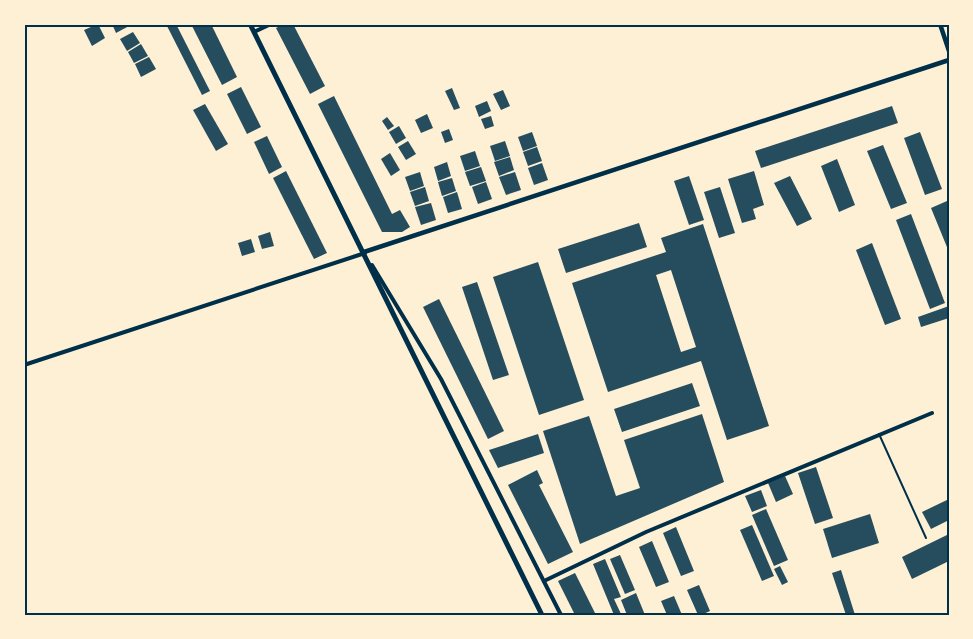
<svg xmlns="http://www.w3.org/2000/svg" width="973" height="639" font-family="'IBM Plex Sans',sans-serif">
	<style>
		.building { fill: #264d5e; fill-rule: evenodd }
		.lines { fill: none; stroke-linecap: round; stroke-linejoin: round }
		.service { stroke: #003049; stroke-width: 2 }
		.minor { stroke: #003049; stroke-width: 4 }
		.tertiary { stroke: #003049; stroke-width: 4.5 }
		.secondary { stroke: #003049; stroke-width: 5 }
		.neatline { fill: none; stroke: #003049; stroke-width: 2 }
	</style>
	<rect width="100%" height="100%" fill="#fdf0d5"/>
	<!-- building -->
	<g class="building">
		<polygon points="98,24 105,38 92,46 84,30"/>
		<polygon points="112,24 128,24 129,26 116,33"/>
		<polygon points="166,24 176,24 210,91 202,95"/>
		<polygon points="191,24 211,24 237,77 222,85"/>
		<polygon points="284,24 293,24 325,86 310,94 276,28"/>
		<polygon points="133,32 140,43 127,51 120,39"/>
		<polygon points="141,44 148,56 134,63 128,52"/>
		<polygon points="149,57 156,69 141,77 135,64"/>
		<polygon points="241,87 261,127 247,134 227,94"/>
		<polygon points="452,88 460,108 454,110 445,91"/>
		<polygon points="503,90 510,106 501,110 493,94"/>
		<polygon points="334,96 392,214 400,210 410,227 402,232 382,232 318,104"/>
		<polygon points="487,101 491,111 479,117 475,106"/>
		<polygon points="205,104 228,144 216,151 193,110"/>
		<polygon points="892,106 898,123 761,168 755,151"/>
		<polygon points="427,114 433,128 421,133 415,120"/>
		<polygon points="491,116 494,126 485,129 481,119"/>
		<polygon points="387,117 394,126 388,130 382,121"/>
		<polygon points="399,126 406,138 396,144 389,132"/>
		<polygon points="449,129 453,140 445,143 441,132"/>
		<polygon points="532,132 537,146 523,151 518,137"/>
		<polygon points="920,132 942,189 925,195 904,138"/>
		<polygon points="267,136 282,167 269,174 254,142"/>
		<polygon points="408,141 416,154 406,160 398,147"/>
		<polygon points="505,141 510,156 495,161 490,146"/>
		<polygon points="883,145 907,203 891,209 867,151"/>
		<polygon points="537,147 542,161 528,166 523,152"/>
		<polygon points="475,151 480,166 465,171 460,156"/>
		<polygon points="390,153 400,170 391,176 381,159"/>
		<polygon points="510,157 514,170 499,176 494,162"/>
		<polygon points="837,159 855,205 839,212 821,166"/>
		<polygon points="447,162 451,176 438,181 434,167"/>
		<polygon points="542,163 548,180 534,185 528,168"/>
		<polygon points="481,167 486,181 470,186 465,172"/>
		<polygon points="286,171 327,253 314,259 273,178"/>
		<polygon points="754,171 764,205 753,209 756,219 742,223 728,179"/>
		<polygon points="420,172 424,186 410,191 405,177"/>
		<polygon points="515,172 521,190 506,195 499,177"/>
		<polygon points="689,176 704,220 689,225 674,181"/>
		<polygon points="790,176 812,219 797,226 774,183"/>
		<polygon points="452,178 456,191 442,196 438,182"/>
		<polygon points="486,182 492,199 478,204 472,187"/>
		<polygon points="425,187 429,201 415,206 410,192"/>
		<polygon points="720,187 735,233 719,238 704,192"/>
		<polygon points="457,192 462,209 448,213 443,197"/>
		<polygon points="947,201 949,206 949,252 931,208"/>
		<polygon points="431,203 436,220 421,225 415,207"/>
		<polygon points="911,214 945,303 930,309 896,220"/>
		<polygon points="639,223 647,247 566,273 558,249"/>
		<path d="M703 224 769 426 727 440 701 361 608 392 572 283 666 252 661 238ZM671 270 696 347 681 352 656 275Z"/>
		<polygon points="270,232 274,246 262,249 258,236"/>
		<polygon points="251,239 255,252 242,256 238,243"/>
		<polygon points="872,243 901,319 885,325 856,250"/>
		<polygon points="538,262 584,400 539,415 493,277"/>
		<polygon points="477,282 509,375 493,380 462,287"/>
		<polygon points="439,299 504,431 488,439 423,307"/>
		<polygon points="949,306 949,318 921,327 918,317"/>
		<polygon points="692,383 700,406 622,432 614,409"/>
		<polygon points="702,414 724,482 580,544 543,431 589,416 616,496 640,488 624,440"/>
		<polygon points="538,434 544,453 498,468 489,450"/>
		<polygon points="816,467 833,518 815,524 798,473"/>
		<polygon points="537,470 543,483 539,485 573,552 548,564 508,485"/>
		<polygon points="785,476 793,494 776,502 768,483"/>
		<polygon points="761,490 767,506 752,512 745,496"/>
		<polygon points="949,499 949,520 931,529 922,512"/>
		<polygon points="766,509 788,560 774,566 752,515"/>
		<polygon points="870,514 879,543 832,558 823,529"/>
		<polygon points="752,525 774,576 762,581 740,530"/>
		<polygon points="676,527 694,571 681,576 663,533"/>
		<polygon points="949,534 949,561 912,579 902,557"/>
		<polygon points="652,541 669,582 656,587 639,547"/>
		<polygon points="620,555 635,590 625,594 610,559"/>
		<polygon points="605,559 621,597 614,599 621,614 618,615 614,615 593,564"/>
		<polygon points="780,566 788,582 782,585 774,569"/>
		<polygon points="841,570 855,615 846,615 832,573"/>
		<polygon points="575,573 596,615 575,615 558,581"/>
		<polygon points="699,585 710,611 701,615 698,615 687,590"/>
		<polygon points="636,593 645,615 627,615 621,600"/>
		<polygon points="674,596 682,615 667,615 661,601"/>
	</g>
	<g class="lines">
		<!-- service -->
		<polyline class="service" points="879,434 926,538"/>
		<!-- minor -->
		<g class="minor">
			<polyline points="254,32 271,24"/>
			<polyline points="372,265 441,379 561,615"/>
			<polyline points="24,365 365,253"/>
			<polyline points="544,581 646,532 932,413"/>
		</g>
		<!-- tertiary -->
		<g class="tertiary">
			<polyline points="940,24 949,51"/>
			<polyline points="364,252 949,60"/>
		</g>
		<!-- secondary -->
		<polyline class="secondary" points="250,24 542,615"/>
	</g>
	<!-- border -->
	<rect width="973" height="639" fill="none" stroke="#fdf0d5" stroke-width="51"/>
	<rect x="26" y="26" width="922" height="588" class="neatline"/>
</svg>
